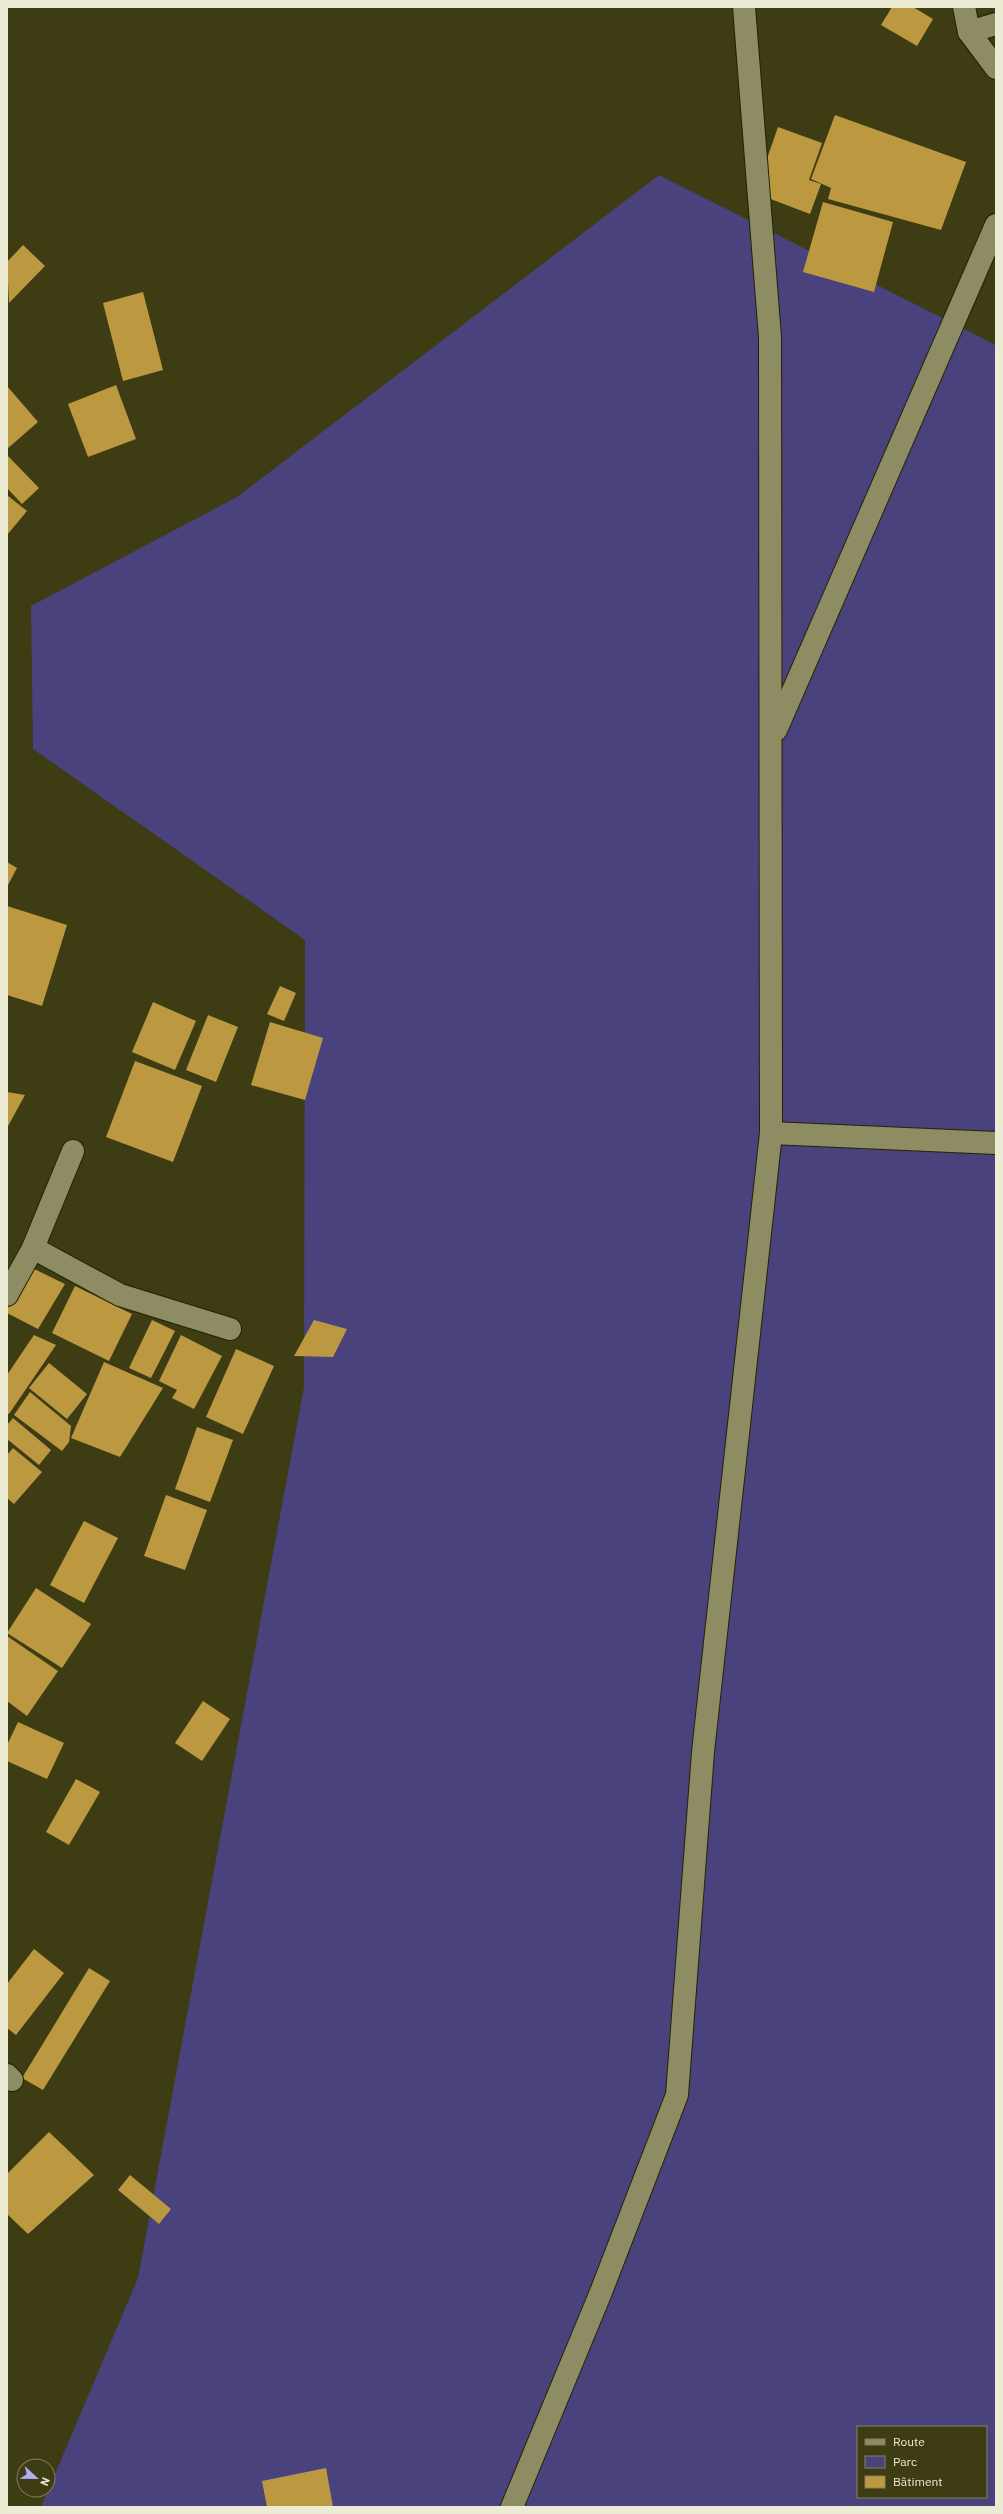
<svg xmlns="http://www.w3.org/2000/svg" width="1003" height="2514" font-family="'IBM Plex Sans',sans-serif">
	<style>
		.green { fill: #49427d; fill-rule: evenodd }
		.building { fill: #bc9941 }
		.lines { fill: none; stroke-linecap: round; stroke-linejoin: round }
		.minor-casing { stroke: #242204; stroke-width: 24 }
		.minor { stroke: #8d8c62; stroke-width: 22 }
	</style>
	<rect width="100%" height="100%" fill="#3d3c13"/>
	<!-- green -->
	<path class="green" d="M659 175 996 345V2507H41L138 2278 304 1387 305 940 33 749 31 606 237 497ZM858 2427H986V2497H858Z"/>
	<!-- building -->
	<g class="building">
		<polygon points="892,7 913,7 933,19 917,46 881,25"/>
		<polygon points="835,115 966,162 941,230 828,199 831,188 811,179"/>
		<polygon points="778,127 822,143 809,180 821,184 810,214 755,193"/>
		<polygon points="823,202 893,222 874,292 803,272"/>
		<polygon points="23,245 45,266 9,303 7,262"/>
		<polygon points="143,292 163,370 123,381 103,303"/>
		<polygon points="116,385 136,439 88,457 68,404"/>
		<polygon points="7,386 38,422 7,449"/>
		<polygon points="7,455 39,488 22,504 7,488"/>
		<polygon points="7,495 27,511 7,535"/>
		<polygon points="7,862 17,868 7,887"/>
		<polygon points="7,906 67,925 42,1006 7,995"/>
		<polygon points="280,986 296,993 284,1021 267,1014"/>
		<polygon points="153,1002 196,1021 175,1070 132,1052"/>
		<polygon points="208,1015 238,1027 216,1082 186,1070"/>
		<polygon points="270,1022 323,1038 305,1100 251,1085"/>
		<polygon points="135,1061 202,1086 173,1162 106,1137"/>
		<polygon points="7,1092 25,1095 7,1128"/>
		<polygon points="28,1266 65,1284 38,1329 7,1313 7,1305"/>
		<polygon points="75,1286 132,1314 109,1361 52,1333"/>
		<polygon points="152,1320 175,1331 151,1378 129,1368"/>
		<polygon points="314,1320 347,1329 333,1357 294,1356"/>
		<polygon points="34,1335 56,1345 9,1414 7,1413 7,1375"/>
		<polygon points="181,1335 222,1356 194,1409 172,1398 177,1390 159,1381"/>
		<polygon points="236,1349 274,1366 243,1434 206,1417"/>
		<polygon points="104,1362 163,1388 120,1457 71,1438"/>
		<polygon points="49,1363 87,1394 67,1419 29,1388"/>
		<polygon points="30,1392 71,1426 69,1442 62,1451 14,1415"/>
		<polygon points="13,1418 51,1450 39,1465 7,1439 7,1425"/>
		<polygon points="197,1427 233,1440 210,1502 175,1489"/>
		<polygon points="13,1448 42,1472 14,1504 7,1498 7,1455"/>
		<polygon points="166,1495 207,1510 185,1570 144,1556"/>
		<polygon points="84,1521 118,1538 84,1603 50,1585"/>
		<polygon points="36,1588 91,1624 62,1668 7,1633"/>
		<polygon points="7,1636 58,1671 27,1716 7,1701"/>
		<polygon points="203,1701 230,1719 202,1761 175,1743"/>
		<polygon points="18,1722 64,1743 47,1779 7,1761 7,1745"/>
		<polygon points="76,1779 100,1792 69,1845 46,1832"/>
		<polygon points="34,1949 64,1973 16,2035 7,2028 7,1984"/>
		<polygon points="89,1968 110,1981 43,2090 22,2078"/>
		<polygon points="49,2132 94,2175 28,2234 7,2214 7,2174"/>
		<polygon points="130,2175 171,2209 159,2224 118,2190"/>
		<polygon points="326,2468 333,2507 267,2507 262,2481"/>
	</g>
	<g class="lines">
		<!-- minor casing -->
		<g class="minor-casing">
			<g id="minor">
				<polyline points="964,7 969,32 996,68"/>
				<polyline points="969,32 996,24"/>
				<polyline points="776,730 996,225"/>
				<polyline points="771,1133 996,1143"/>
				<polyline points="33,1248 120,1295 230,1329"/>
				<polyline points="7,1295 33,1248 73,1151"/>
				<polyline points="7,2075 12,2080"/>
				<polyline points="512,2507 601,2292 677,2095 703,1752 771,1133 770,337 744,7"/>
			</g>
		</g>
		<!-- minor -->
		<use href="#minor" class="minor"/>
	</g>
	<!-- border -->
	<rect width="1003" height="2514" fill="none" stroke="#ececd5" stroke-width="16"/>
	<!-- legend -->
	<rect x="857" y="2426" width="130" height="72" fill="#3d3c13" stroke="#838261"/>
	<rect x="865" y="2439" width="20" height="6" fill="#8d8c62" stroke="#838261"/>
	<text x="893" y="2446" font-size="12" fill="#ececd5">Route</text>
	<rect x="865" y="2456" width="20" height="12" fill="#49427d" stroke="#838261"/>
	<text x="893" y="2466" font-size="12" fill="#ececd5">Parc</text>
	<rect x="865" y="2476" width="20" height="12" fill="#bc9941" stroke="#838261"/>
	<text x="893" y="2486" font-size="12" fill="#ececd5">Bâtiment</text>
	<!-- north arrow -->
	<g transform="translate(36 2478) rotate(112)"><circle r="19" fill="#3d3c13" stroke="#838261"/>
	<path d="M0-3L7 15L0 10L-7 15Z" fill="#b2adf9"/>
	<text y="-6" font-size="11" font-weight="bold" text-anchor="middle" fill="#ececd5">N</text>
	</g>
</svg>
